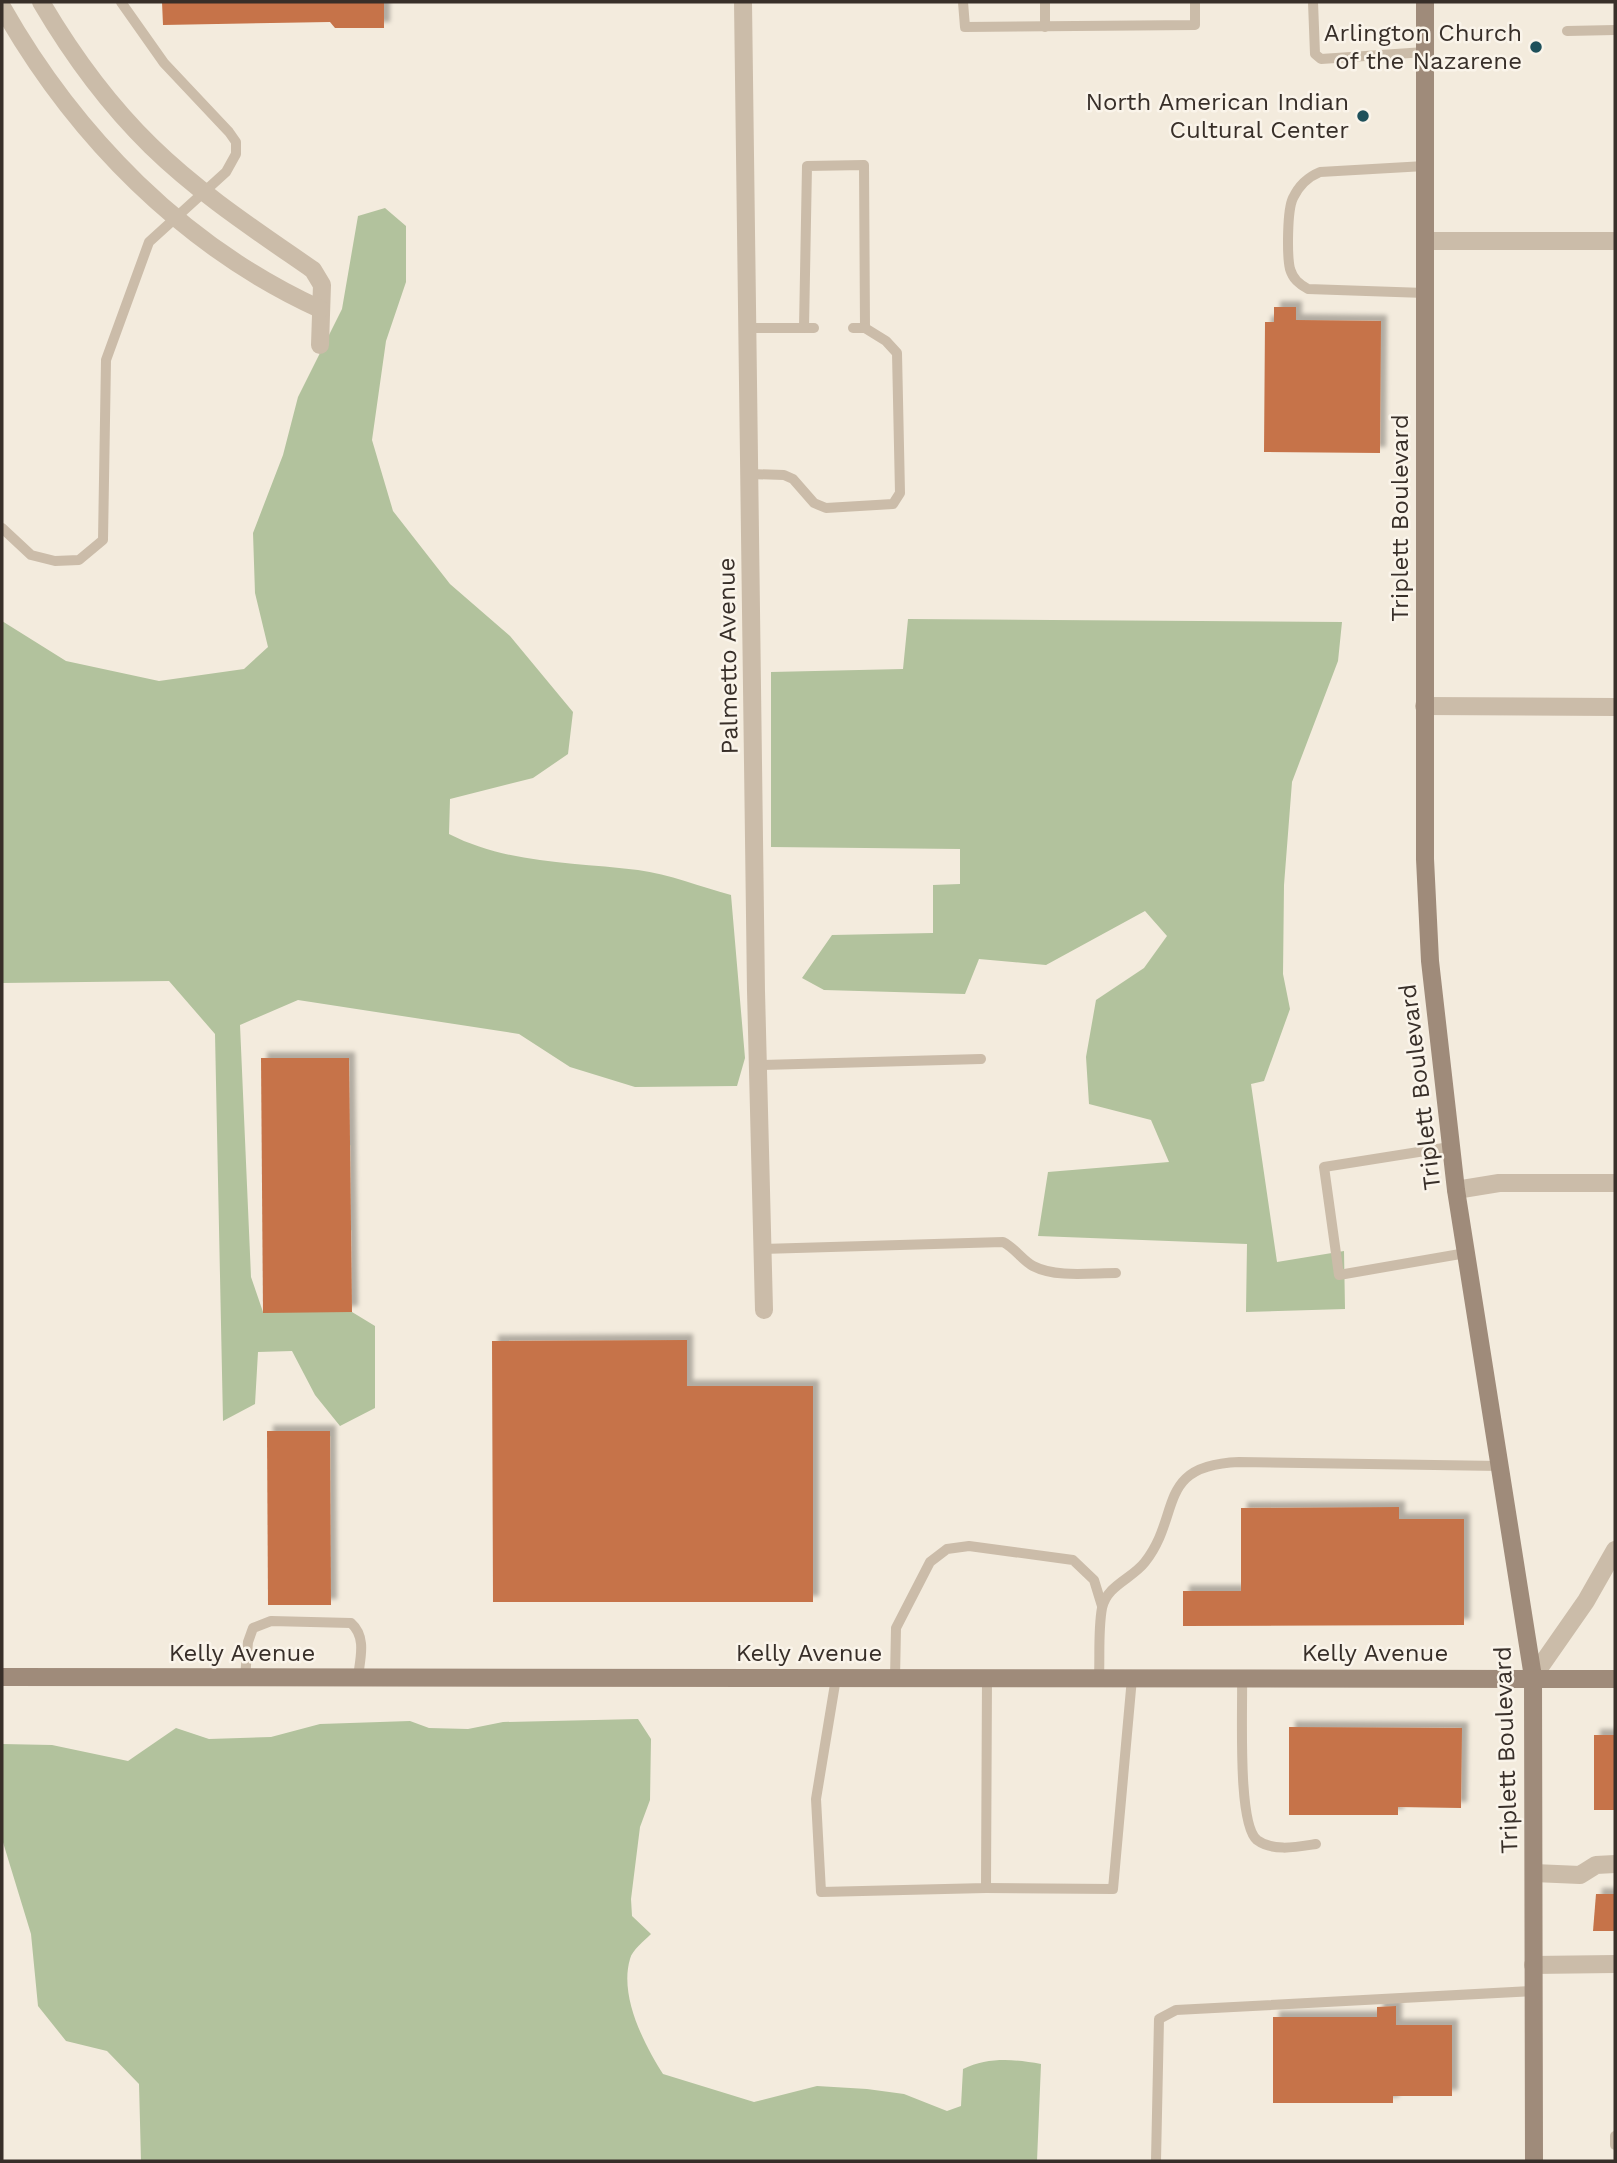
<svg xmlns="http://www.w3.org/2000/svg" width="1617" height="2163" font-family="'Work Sans',sans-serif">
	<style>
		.green { fill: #b2c29d }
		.building { fill: #c67348; filter: url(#shadow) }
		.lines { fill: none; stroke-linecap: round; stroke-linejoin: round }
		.lane { stroke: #cbbca9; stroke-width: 10 }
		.street { stroke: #cbbca9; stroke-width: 18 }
		.secondary { stroke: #9f8b7a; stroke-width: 18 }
		.poi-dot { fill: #1e505a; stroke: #faf4ea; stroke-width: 2.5 }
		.labels { text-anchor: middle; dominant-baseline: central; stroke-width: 5; stroke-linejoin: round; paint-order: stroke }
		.poi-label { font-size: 24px; fill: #382f29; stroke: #faf4ea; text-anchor: end }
		.street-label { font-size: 24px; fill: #382f29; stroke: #faf4ea }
	</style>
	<defs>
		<filter id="shadow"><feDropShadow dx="6" dy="-6" stdDeviation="2" flood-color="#0004"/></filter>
	</defs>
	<rect width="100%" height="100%" fill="#f3ebdd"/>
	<!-- green -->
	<g class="green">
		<path d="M385 208 406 226V282L386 341 372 440 393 511 450 584 510 636 573 712 568 754 533 778 450 799 449 834C508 864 573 862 638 870 669 874 701 887 731 895L745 1058 737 1086 635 1087 570 1067 519 1034 298 1000 240 1025 251 1277 263 1312H352L375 1326V1408L340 1426 315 1395 292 1351 258 1352 255 1404 223 1421 215 1034 169 981 2 983V621L66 661 159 681 244 669 268 647 255 593 253 533 283 455 298 397 342 309 358 216Z"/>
		<polygon points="908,619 1342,622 1338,661 1292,782 1284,885 1283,974 1290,1009 1264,1081 1251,1084 1277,1262 1344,1251 1345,1309 1246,1312 1247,1244 1038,1236 1048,1172 1169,1162 1151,1120 1089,1104 1086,1057 1096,1000 1144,968 1167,936 1145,911 1046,965 979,959 965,994 824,990 802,978 832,935 933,933 933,885 960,884 960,849 771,847 771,672 903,669"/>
		<path d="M638 1719 651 1739 650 1800 640 1827 631 1899 632 1916 651 1934C645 1940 632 1950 630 1959 619 1996 644 2044 663 2074L754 2102 817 2086 867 2089 904 2094 947 2111 961 2106 963 2069C988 2057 1014 2059 1041 2064L1037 2161H141L139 2084 107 2051 66 2041 38 2006 31 1934 2 1839V1744L52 1745 128 1761 176 1728 209 1739 271 1737 320 1724 410 1721 429 1728 468 1729 503 1722Z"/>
	</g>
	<!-- building -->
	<g class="building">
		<polygon points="162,2 384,2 384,28 335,28 330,22 163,25"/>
		<polygon points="1274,307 1296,307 1296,320 1381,321 1380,453 1264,452 1265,322 1274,322"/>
		<polygon points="261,1058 349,1058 352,1312 263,1313"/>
		<polygon points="687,1340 687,1386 813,1386 813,1602 493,1602 492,1341"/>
		<polygon points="267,1431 330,1431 331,1605 268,1605"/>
		<polygon points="1399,1507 1399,1519 1464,1519 1464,1625 1183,1626 1183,1591 1241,1591 1241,1508"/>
		<polygon points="1289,1727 1462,1728 1461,1808 1398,1807 1398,1815 1289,1815"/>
		<rect x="1594" y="1735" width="21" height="75"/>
		<polygon points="1596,1894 1615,1894 1615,1931 1593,1931"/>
		<polygon points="1396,2006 1396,2025 1452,2025 1452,2096 1393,2096 1393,2103 1273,2103 1273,2017 1377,2017 1377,2007"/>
	</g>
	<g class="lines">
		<!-- lane -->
		<g class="lane">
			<polyline points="963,2 965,27 1195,25 1195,2"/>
			<polyline points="1313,2 1315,54 1321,59 1425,52"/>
			<polyline points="1045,27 1045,2"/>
			<polyline points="1567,31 1615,30"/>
			<path d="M1425 166 1320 172C1308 177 1299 185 1293 198 1287 210 1287 256 1290 269 1293 279 1299 284 1308 289L1425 293"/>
			<polyline points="748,328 814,328"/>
			<polyline points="804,328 807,166 864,165 865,328 853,328"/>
			<polyline points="750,474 784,475 793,479 814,503 826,508 893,504 900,493 897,353 886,341 865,328"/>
			<polyline points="2,528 31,555 55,561 79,560 103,540 106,360 149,242 226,172 236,154 236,142 229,132 164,63 121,2"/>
			<polyline points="759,1065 981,1059"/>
			<polyline points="1450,1147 1324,1167 1339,1275 1466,1253"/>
			<path d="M761 1249 1003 1242C1015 1248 1022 1260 1033 1266 1056 1278 1091 1273 1116 1273"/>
			<path d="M245 1677 248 1642 253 1628 271 1621 351 1623C367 1637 360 1659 358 1677"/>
			<polyline points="836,1678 816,1799 821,1892 986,1888 987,1678"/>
			<polyline points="895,1678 896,1628 930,1562 947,1549 969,1546 1073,1560 1094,1580 1102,1606"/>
			<path d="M1099 1678C1100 1656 1098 1630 1102 1608 1107 1585 1132 1579 1145 1562 1182 1515 1155 1465 1239 1462L1500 1466"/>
			<path d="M1242 1678C1243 1708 1237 1824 1257 1840 1273 1852 1297 1847 1316 1844"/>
			<polyline points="986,1888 1113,1889 1132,1678"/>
			<polyline points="1615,2136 1615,2145"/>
			<polyline points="1156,2161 1159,2019 1176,2010 1533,1991"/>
		</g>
		<!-- street -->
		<g class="street">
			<path d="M41 2C71 53 109 105 151 146 200 194 257 231 313 270L322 285 320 345"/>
			<polyline points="743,2 756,991 764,1310"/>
			<path d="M2 7C75 136 184 247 320 309"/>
			<polyline points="1427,241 1615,241"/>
			<polyline points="1424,706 1615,707"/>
			<polyline points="1456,1190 1499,1183 1615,1183"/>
			<polyline points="1533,1677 1586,1601 1615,1550"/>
			<polyline points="1534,1873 1580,1875 1596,1865 1615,1864"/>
			<polyline points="1533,1965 1615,1964"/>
		</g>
		<!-- secondary -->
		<g class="secondary">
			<polyline points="1425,2 1425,859 1430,961 1456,1190 1533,1677 1534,2161"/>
			<polyline points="2,1677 1615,1679"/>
		</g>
	</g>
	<!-- markers -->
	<g class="poi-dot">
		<circle cx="1536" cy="47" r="7"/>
		<circle cx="1363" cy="116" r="7"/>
	</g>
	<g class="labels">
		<!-- poi labels -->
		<g class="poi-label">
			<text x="1522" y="33">Arlington Church<tspan x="1522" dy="28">of the Nazarene</tspan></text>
			<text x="1349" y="102">North American Indian<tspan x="1349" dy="28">Cultural Center</tspan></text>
		</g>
		<!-- street labels -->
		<g class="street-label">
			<text transform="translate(1400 518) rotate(-90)">Triplett Boulevard</text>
			<text transform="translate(728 656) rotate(-91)">Palmetto Avenue</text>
			<text transform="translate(1420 1087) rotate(-97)">Triplett Boulevard</text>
			<text x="242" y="1653">Kelly Avenue</text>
			<text x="809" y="1653">Kelly Avenue</text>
			<text x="1375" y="1653">Kelly Avenue</text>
			<text transform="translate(1506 1750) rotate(-92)">Triplett Boulevard</text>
		</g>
	</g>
	<!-- border -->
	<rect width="1617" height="2163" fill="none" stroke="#382f29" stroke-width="7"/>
</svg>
